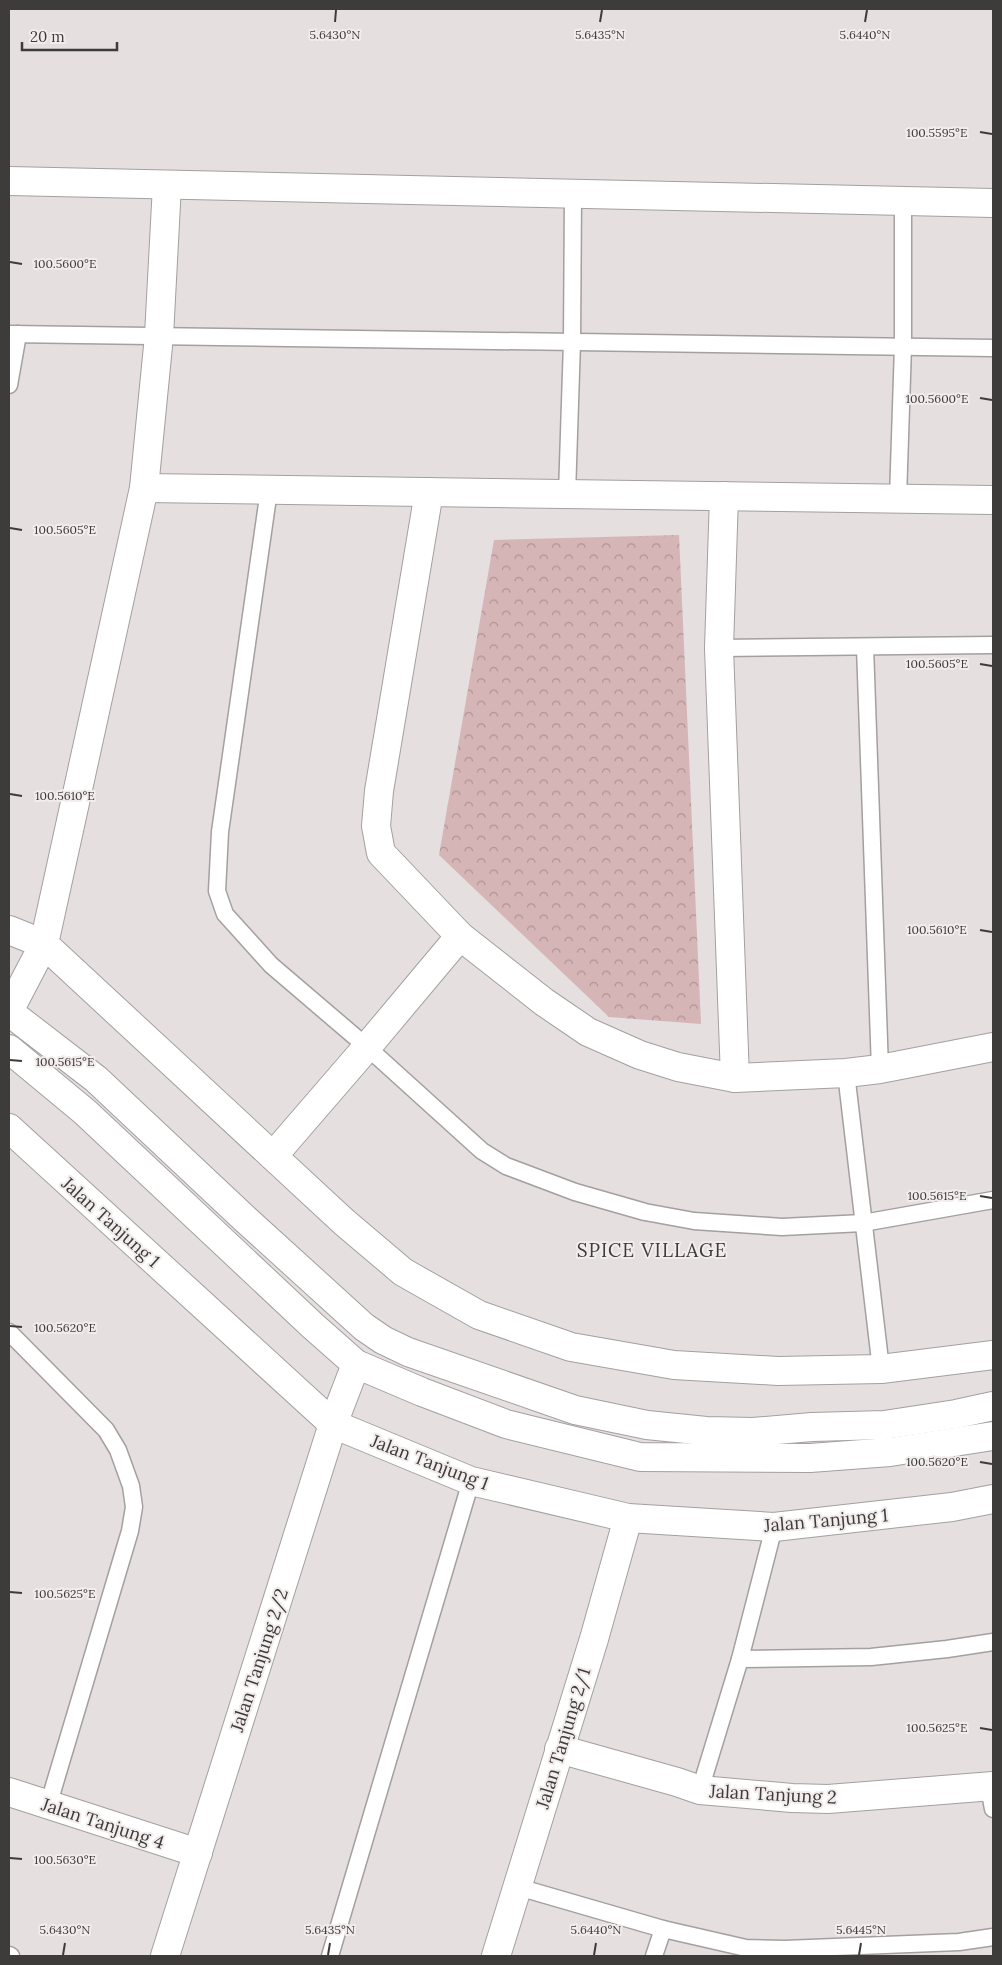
<svg xmlns="http://www.w3.org/2000/svg" width="1002" height="1965" font-family="Lora,serif">
	<style>
		.park { fill: url(#park-crowns) }
		.lines { fill: none; stroke-linecap: round; stroke-linejoin: round }
		.service-casing { stroke: #a59f9f; stroke-width: 19 }
		.minor-casing { stroke: #a59f9f; stroke-width: 30 }
		.service { stroke: #fff; stroke-width: 16 }
		.minor { stroke: #fff; stroke-width: 28 }
		.ticks { fill: none; stroke: #3e3b3b; stroke-width: 2 }
		.labels { text-anchor: middle; dominant-baseline: central; stroke-width: 4; stroke-linejoin: round; paint-order: stroke }
		.street-label { font-size: 18px; fill: #3e3b3b; stroke: #f2ecec }
		.neighbourhood-label { font-size: 19px; letter-spacing: 1px; fill: #3e3b3b; stroke: #f2ecec }
		.ticks-label { font-size: 12px; text-anchor: middle; fill: #3e3b3b; stroke: #f2ecec; stroke-width: 4; stroke-linejoin: round; paint-order: stroke }
	</style>
	<defs>
		<pattern id="park-crowns" width="20" height="18" patternUnits="userSpaceOnUse" patternTransform="scale(1.25)"><rect width="20" height="18" fill="#d6b5b6"/><path d="M2 6a3 3 0 1 1 6 0M12 15a3 3 0 1 1 6 0" fill="none" stroke="#af9495"/></pattern>
	</defs>
	<rect width="100%" height="100%" fill="#e5dfdf"/>
	<!-- park -->
	<polygon class="park" points="679,535 701,1024 609,1017 439,855 494,540"/>
	<g class="lines">
		<!-- service casing -->
		<g class="service-casing">
			<g id="service">
				<polyline points="9,334 993,348"/>
				<polyline points="9,385 18,334"/>
				<polyline points="269,490 220,832 217,891 225,914 271,965 367,1047 482,1151 506,1166 575,1192 645,1212 694,1221 782,1227 863,1223 993,1200"/>
				<polyline points="567,494 572,342 573,194"/>
				<polyline points="898,498 903,346 903,201"/>
				<polyline points="865,647 880,1069"/>
				<polyline points="719,648 993,645"/>
				<polyline points="846,1073 881,1369"/>
				<polyline points="9,1332 106,1430 118,1450 131,1486 134,1507 130,1531 48,1806"/>
				<polyline points="740,1659 871,1657 947,1649 993,1642"/>
				<polyline points="989,1787 993,1809"/>
				<polyline points="700,1790 740,1659 774,1527"/>
				<polyline points="518,1887 663,1929 746,1948 785,1949 959,1942 993,1937"/>
				<polyline points="9,1955 11,1956"/>
				<polyline points="330,1956 471,1481"/>
				<polyline points="654,1956 663,1929"/>
			</g>
		</g>
		<!-- minor casing -->
		<g class="minor-casing">
			<g id="minor">
				<polyline points="9,181 993,203"/>
				<polyline points="144,488 993,500"/>
				<polyline points="429,492 379,791 376,826 381,853 460,936 544,1002 588,1032 640,1055 678,1067 735,1078 846,1073 880,1069 993,1047"/>
				<polyline points="724,496 719,648 735,1078"/>
				<polyline points="9,930 44,944 344,1222 403,1272 479,1315 571,1347 674,1365 778,1371 881,1369 993,1355"/>
				<polyline points="9,1011 44,944 144,488 159,336 167,185"/>
				<polyline points="9,1012 96,1079 244,1218 364,1327 383,1340 408,1352 575,1410 647,1425 706,1431 753,1432 812,1427 884,1425 956,1414 993,1406"/>
				<polyline points="9,1049 85,1112 313,1326 356,1364 422,1392 506,1424 640,1457 810,1458 890,1452 993,1436"/>
				<polyline points="9,1128 333,1424 471,1481 628,1518 774,1527 952,1507 993,1499"/>
				<polyline points="273,1156 367,1047 460,936"/>
				<polyline points="559,1749 677,1782 700,1790 792,1798 828,1799 993,1786"/>
				<polyline points="9,1792 198,1853"/>
				<polyline points="165,1956 333,1424 356,1364"/>
				<polyline points="496,1956 594,1639 628,1518"/>
			</g>
		</g>
		<!-- service -->
		<use href="#service" class="service"/>
		<!-- minor -->
		<use href="#minor" class="minor"/>
	</g>
	<!-- ticks -->
	<path class="ticks" d="M335 22 336 10M600 22 602 10M865 22 867 10M980 132 992 134M10 262 22 264M980 398 992 400M10 528 22 530M980 664 992 666M10 794 22 796M980 930 992 932M10 1060 22 1061M980 1196 992 1198M10 1326 22 1327M980 1462 992 1464M10 1592 22 1593M980 1728 992 1730M10 1858 22 1859M63 1955 65 1943M328 1955 330 1943M594 1955 596 1943M859 1955 861 1943"/>
	<g class="labels">
		<!-- street labels -->
		<g class="street-label">
			<text transform="translate(111 1222) rotate(42)">Jalan Tanjung 1</text>
			<text transform="translate(430 1462) rotate(21)">Jalan Tanjung 1</text>
			<text transform="translate(826 1520) rotate(-5)">Jalan Tanjung 1</text>
			<text transform="translate(259 1660) rotate(-72)">Jalan Tanjung 2/2</text>
			<text transform="translate(563 1738) rotate(-73)">Jalan Tanjung 2/1</text>
			<text transform="translate(773 1794) rotate(3)">Jalan Tanjung 2</text>
			<text transform="translate(103 1823) rotate(18)">Jalan Tanjung 4</text>
		</g>
		<!-- neighbourhood labels -->
		<g class="neighbourhood-label">
			<text x="652" y="1250">SPICE VILLAGE</text>
		</g>
	</g>
	<g class="ticks-label">
		<text x="335" y="39">5.6430°N</text>
		<text x="600" y="39">5.6435°N</text>
		<text x="865" y="39">5.6440°N</text>
		<text x="937" y="137">100.5595°E</text>
		<text x="65" y="268">100.5600°E</text>
		<text x="937" y="403">100.5600°E</text>
		<text x="65" y="534">100.5605°E</text>
		<text x="937" y="668">100.5605°E</text>
		<text x="65" y="800">100.5610°E</text>
		<text x="937" y="934">100.5610°E</text>
		<text x="65" y="1066">100.5615°E</text>
		<text x="937" y="1200">100.5615°E</text>
		<text x="65" y="1332">100.5620°E</text>
		<text x="937" y="1466">100.5620°E</text>
		<text x="65" y="1598">100.5625°E</text>
		<text x="937" y="1732">100.5625°E</text>
		<text x="65" y="1864">100.5630°E</text>
		<text x="65" y="1934">5.6430°N</text>
		<text x="330" y="1934">5.6435°N</text>
		<text x="596" y="1934">5.6440°N</text>
		<text x="861" y="1934">5.6445°N</text>
	</g>
	<!-- border -->
	<rect width="1002" height="1965" fill="none" stroke="#3e3b3b" stroke-width="20"/>
	<!-- scale -->
	<path d="M22 42v8h95v-8" fill="none" stroke="#3e3b3b" stroke-width="2.5"/>
	<text x="30" y="42" font-size="15" fill="#3e3b3b" stroke="#f2ecec" stroke-width="4" paint-order="stroke">20 m</text>
</svg>
